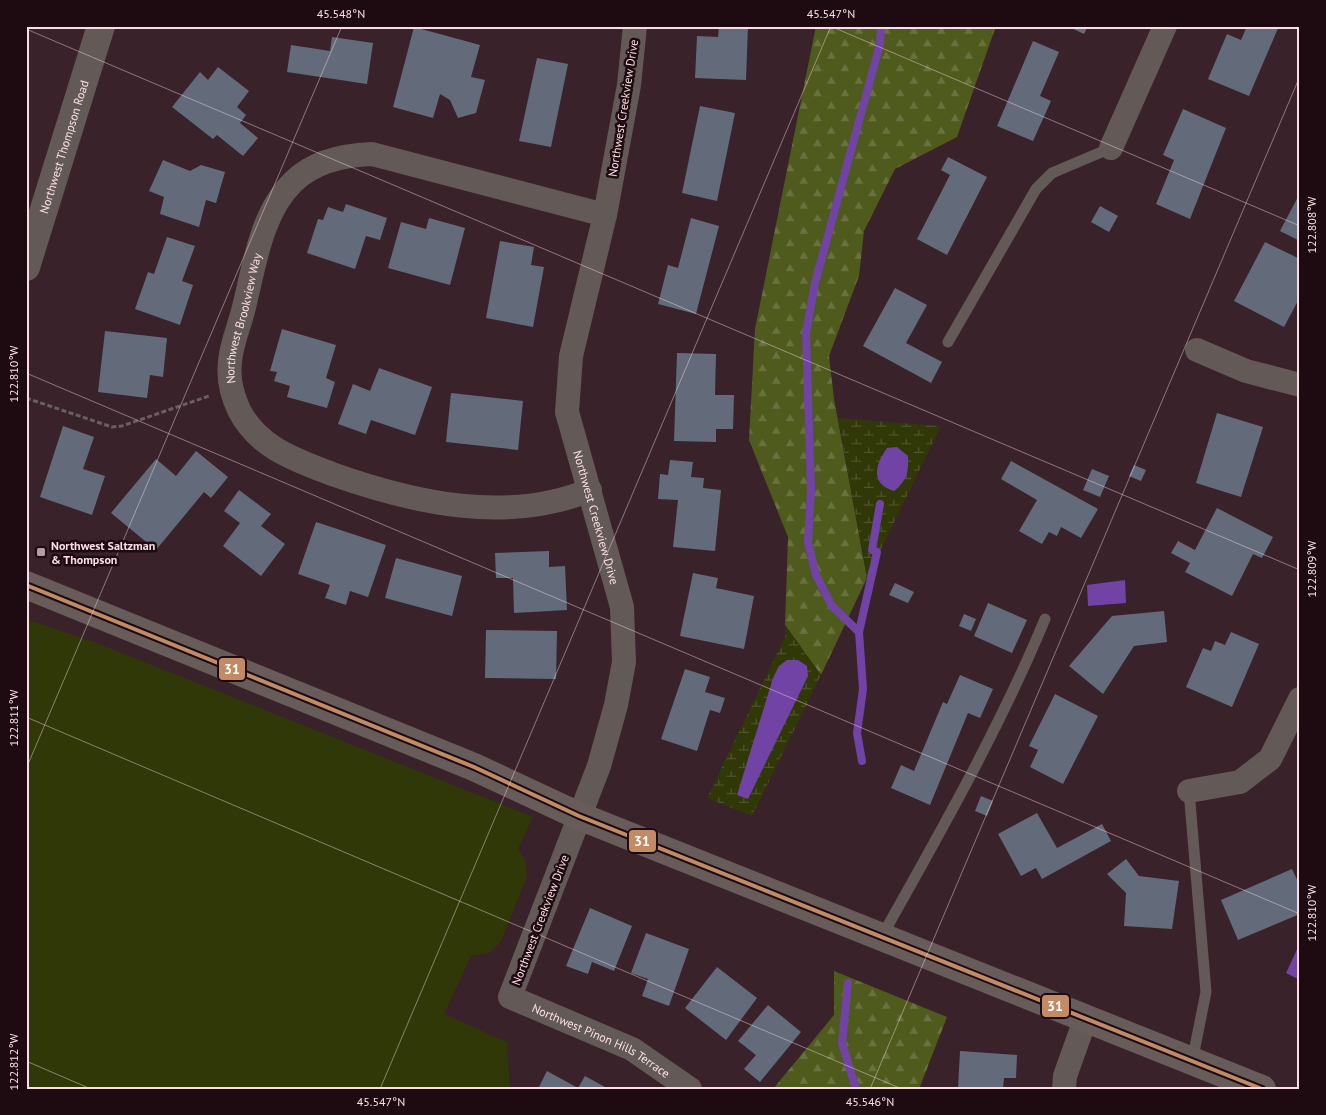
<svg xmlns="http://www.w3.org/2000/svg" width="1326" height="1115" font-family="'PT Sans',sans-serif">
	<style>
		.green { fill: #303808 }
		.forest { fill: url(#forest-firs) }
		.wetland { fill: url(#wetland-marsh) }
		.water { fill: #7143a4 }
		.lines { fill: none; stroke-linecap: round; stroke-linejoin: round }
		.stream { stroke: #7143a4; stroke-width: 8 }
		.building { fill: #636b7b }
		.path { stroke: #6b5e60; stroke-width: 3; stroke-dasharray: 5 2.5; stroke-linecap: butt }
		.service { stroke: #635a58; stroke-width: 11 }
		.minor { stroke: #635a58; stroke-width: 24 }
		.tertiary { stroke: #635a58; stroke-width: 28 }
		.secondary { stroke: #675c5a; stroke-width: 28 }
		.bus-1-casing { stroke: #1e0b11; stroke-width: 8 }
		.bus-1 { stroke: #c18c65; stroke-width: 4 }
		.ticks { fill: none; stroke: #fbdee5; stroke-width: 1; stroke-opacity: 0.45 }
		.poi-dot { fill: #b79ca4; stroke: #1e0b11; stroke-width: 2 }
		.labels { text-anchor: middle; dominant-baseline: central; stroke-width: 5; stroke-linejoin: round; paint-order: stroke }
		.street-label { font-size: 12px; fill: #fbdee5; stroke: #1e0b11 }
		.poi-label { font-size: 12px; font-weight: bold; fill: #fbdee5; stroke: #1e0b11; text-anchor: start }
		.line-badge { stroke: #1e0b11; stroke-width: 2 }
		.badge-label { font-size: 14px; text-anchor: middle; font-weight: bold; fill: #fff }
		.neatline { fill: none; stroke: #fbdee5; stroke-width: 2 }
		.ticks-label { font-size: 12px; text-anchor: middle; fill: #fbdee5 }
	</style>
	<defs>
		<pattern id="forest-firs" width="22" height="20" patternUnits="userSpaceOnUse" patternTransform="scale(1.25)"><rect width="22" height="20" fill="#4f5a1d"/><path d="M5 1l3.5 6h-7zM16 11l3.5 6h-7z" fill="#69713e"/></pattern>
		<pattern id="wetland-marsh" width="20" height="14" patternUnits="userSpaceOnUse" patternTransform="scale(1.25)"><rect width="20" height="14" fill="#303808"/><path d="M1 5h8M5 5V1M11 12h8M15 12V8" fill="none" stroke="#4f542c"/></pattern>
	</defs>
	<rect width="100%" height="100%" fill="#39222a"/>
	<!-- green -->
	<polygon class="green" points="26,619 99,644 533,817 518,849 526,862 527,876 501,942 489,953 471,956 444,1014 507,1042 510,1089 26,1089"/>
	<!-- forest -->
	<g class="forest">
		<polygon points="816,26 996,26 957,137 895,169 864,231 859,276 829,356 834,399 867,578 821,675 785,625 788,537 749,440 755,329"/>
		<polygon points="834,971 947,1017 919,1089 773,1089 834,1015"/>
	</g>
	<!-- wetland -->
	<g class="wetland">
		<polygon points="838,418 941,426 867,578"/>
		<polygon points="785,625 821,675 752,816 707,798 785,637"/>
	</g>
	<!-- water -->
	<g class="water">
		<path d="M897 447 908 456C909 473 906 481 894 491 870 484 875 465 887 448Z"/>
		<polygon points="1125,580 1126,603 1088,606 1087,585"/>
		<polygon points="787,660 798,660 807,666 808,676 748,799 737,795 773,678 779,666"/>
		<polygon points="1300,943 1300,980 1286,973"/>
	</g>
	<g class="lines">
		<!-- stream -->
		<g class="stream">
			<polyline points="859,632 877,552 872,550 880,504"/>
			<polyline points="862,761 857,733 863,689 859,632 832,606 816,575 808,543 811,490 806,333 815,283 880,44 881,26"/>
			<polyline points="848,983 842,1043 856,1089"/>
		</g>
	</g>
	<!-- building -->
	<g class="building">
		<polygon points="719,26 748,26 746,80 695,78 697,36 718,37"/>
		<polygon points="1067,26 1088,26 1084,34"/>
		<polygon points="1247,26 1279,26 1249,96 1208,79 1227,34 1241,40"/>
		<polygon points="414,27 480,45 471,77 485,80 476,113 458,118 450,100 440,94 433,118 393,107"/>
		<polygon points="332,37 373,43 367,84 287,72 291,45 330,51"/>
		<polygon points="1033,41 1059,52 1040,96 1051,101 1033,141 997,126"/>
		<polygon points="537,58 568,64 551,147 519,141"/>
		<polygon points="218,67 249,91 237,107 246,115 240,123 258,138 243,156 217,135 213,139 172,107 200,72 208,80"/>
		<polygon points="700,106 735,113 717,201 682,193"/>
		<polygon points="1183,109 1226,128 1190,219 1156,204 1174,160 1163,155"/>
		<polygon points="948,157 987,177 947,255 917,239 950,175 941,170"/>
		<polygon points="163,160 190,171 201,165 225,172 216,203 206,200 199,227 160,214 164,197 149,191"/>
		<polygon points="1300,193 1300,241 1280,231"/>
		<polygon points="346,204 387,218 380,240 366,236 355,269 307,253 318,219 323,220 328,207 343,212"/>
		<polygon points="1100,206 1118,216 1109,232 1091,222"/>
		<polygon points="429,218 465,228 450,285 388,268 401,222 426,229"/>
		<polygon points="691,218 719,226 696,314 658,304 668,265 678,268"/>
		<polygon points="167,237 195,246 182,281 193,285 180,325 135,309 148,272 154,274"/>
		<polygon points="500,241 534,247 531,265 544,267 533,327 486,318"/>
		<polygon points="1265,242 1300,259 1300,297 1284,327 1234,301"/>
		<polygon points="895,288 927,305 906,343 942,362 931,383 863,346"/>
		<polygon points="282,329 336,345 326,378 335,382 327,408 287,397 290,386 274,381 277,372 270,371"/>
		<polygon points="105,331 167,338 163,377 150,375 147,398 98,392"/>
		<polygon points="677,353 716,354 715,395 734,395 733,429 716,429 716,442 674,441"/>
		<polygon points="379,368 432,387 415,435 371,420 366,434 338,424 353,384 370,391"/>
		<polygon points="451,393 523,401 518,450 446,442"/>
		<polygon points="1217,413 1263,427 1241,497 1196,483"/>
		<polygon points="63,426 94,437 83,469 105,476 92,515 40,497"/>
		<polygon points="196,451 228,477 211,498 204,492 156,550 111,513 156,459 176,476"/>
		<polygon points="670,460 693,462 691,477 704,478 703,488 721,490 715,551 673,547 678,500 658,499 660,474 668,475"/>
		<polygon points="1011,461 1098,509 1081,538 1061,527 1057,536 1049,532 1042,544 1019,531 1037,500 1001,479"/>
		<polygon points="1134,465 1146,470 1141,481 1129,476"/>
		<polygon points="1092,469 1109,476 1100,497 1083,490"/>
		<polygon points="239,490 271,514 261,526 285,544 261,576 223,546 240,523 224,511"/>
		<polygon points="1217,508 1273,537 1262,558 1253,554 1232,596 1185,572 1190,563 1171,553 1178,541 1195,550"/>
		<polygon points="316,522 386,545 368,597 350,591 346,605 325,598 330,585 298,574"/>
		<polygon points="549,551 549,567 565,566 567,610 514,613 513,578 496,578 495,553"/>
		<polygon points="396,558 462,576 452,616 385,598"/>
		<polygon points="693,573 718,578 716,588 754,596 744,649 680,636"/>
		<polygon points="895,583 914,592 908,603 889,595"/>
		<polygon points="988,603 1027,620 1012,653 974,636"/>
		<polygon points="1164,611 1167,642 1134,646 1103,694 1069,666 1112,616"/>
		<polygon points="964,614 976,619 971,631 959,626"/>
		<polygon points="486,630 557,631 556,679 485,678"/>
		<polygon points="1231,632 1259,644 1232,707 1186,687 1203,648 1211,651 1215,641 1225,645"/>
		<polygon points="685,669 710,677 705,692 725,698 720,713 710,710 697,751 661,739"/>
		<polygon points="960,675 993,689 980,718 968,713 930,805 891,788 901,765 914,771 943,702 947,704"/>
		<polygon points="1055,694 1098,716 1063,784 1030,767 1038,750 1029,746"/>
		<polygon points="981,796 993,801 987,816 975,811"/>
		<polygon points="1037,813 1057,848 1102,824 1111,841 1042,879 1036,868 1021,876 998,834"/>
		<polygon points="1126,859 1139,876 1179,881 1172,929 1124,926 1126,893 1107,874"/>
		<polygon points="1292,869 1300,886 1300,914 1238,940 1221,900"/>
		<polygon points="590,908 632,926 614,971 592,962 588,974 566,966"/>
		<polygon points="646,933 689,949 669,1006 642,996 648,979 631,973"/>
		<polygon points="717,967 757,998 726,1040 685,1008"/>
		<polygon points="768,1005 801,1032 760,1082 744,1069 756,1055 738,1041"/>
		<polygon points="960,1051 1017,1055 1016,1078 1004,1078 1003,1089 958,1089"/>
		<polygon points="547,1071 578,1088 585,1076 605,1087 604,1089 538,1089"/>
	</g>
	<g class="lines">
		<!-- path -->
		<polyline class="path" points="26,398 112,427 122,426 209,396"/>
		<!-- service -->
		<g class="service">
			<polyline points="948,342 1036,189 1052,173 1111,148"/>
			<polyline points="1189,791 1206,992 1192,1062"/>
			<path d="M881 938C939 834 999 730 1045 619"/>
		</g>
		<!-- minor -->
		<g class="minor">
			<path id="s1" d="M635 26 629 85 605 215 571 356 567 412 622 607 624 662 616 705 599 766 510 997 632 1049 690 1089"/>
			<polyline points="1111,148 1165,26"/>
			<polyline points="1197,350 1246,371 1300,385"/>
			<path id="s2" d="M590 490C507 524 414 503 332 474 296 460 258 448 239 410 232 395 228 378 230 362 231 345 239 327 243 311 254 269 260 214 293 182 314 161 343 155 372 154L605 215"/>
			<polyline points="1189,791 1240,782 1270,759 1300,699"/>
			<polyline points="1064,1089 1065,1076 1085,1020"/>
		</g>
		<!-- tertiary -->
		<path class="tertiary" id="s3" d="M26 267 101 26"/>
		<!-- secondary -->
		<polyline class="secondary" points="26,585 474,767 579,816 1262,1089"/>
		<!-- bus-1 casing -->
		<g class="bus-1-casing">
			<polyline id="bus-1" points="26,585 474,767 579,816 1262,1089"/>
		</g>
		<!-- bus-1 -->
		<use href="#bus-1" class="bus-1"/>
	</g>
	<!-- ticks -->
	<path class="ticks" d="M830 26 1300 226M26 29 1300 570M26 373 1300 914M26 717 902 1089M26 769 342 26M26 1061 91 1089M380 1089 831 26M870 1089 1300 76"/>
	<!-- markers -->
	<rect class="poi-dot" x="36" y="547" width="10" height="10" rx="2.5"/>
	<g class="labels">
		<!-- street labels -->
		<g class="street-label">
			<text transform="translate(623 108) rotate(-81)">Northwest Creekview Drive</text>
			<text stroke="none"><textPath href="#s3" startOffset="126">Northwest Thompson Road</textPath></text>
			<text stroke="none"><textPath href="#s2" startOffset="475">Northwest Brookview Way</textPath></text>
			<text stroke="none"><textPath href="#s1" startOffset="502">Northwest Creekview Drive</textPath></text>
			<text transform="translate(540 920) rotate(-69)">Northwest Creekview Drive</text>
			<text stroke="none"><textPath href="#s1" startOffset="1106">Northwest Pinon Hills Terrace</textPath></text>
		</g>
		<!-- poi labels -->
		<g class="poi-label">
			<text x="51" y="545">Northwest Saltzman<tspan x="51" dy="14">&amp; Thompson</tspan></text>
		</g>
	</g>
	<g class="line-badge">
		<rect x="218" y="657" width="28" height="24" rx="5" fill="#c18c65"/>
		<rect x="628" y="829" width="29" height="24" rx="5" fill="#c18c65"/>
		<rect x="1041" y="994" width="29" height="24" rx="5" fill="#c18c65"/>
	</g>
	<g class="badge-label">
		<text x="232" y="674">31</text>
		<text x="642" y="846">31</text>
		<text x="1055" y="1011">31</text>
	</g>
	<!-- border -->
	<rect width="1326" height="1115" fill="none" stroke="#1e0b11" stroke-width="55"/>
	<rect x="28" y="28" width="1270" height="1060" class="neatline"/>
	<g class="ticks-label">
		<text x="341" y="18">45.548°N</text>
		<text x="831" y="18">45.547°N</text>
		<text transform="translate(1312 225) rotate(-90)" y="4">122.808°W</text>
		<text transform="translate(14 374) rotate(-90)" y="4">122.810°W</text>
		<text transform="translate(1312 569) rotate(-90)" y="4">122.809°W</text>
		<text transform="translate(14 718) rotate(-90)" y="4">122.811°W</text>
		<text transform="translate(1312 913) rotate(-90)" y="4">122.810°W</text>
		<text transform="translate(14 1062) rotate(-90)" y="4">122.812°W</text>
		<text x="381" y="1106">45.547°N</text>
		<text x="870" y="1106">45.546°N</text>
	</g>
</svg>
